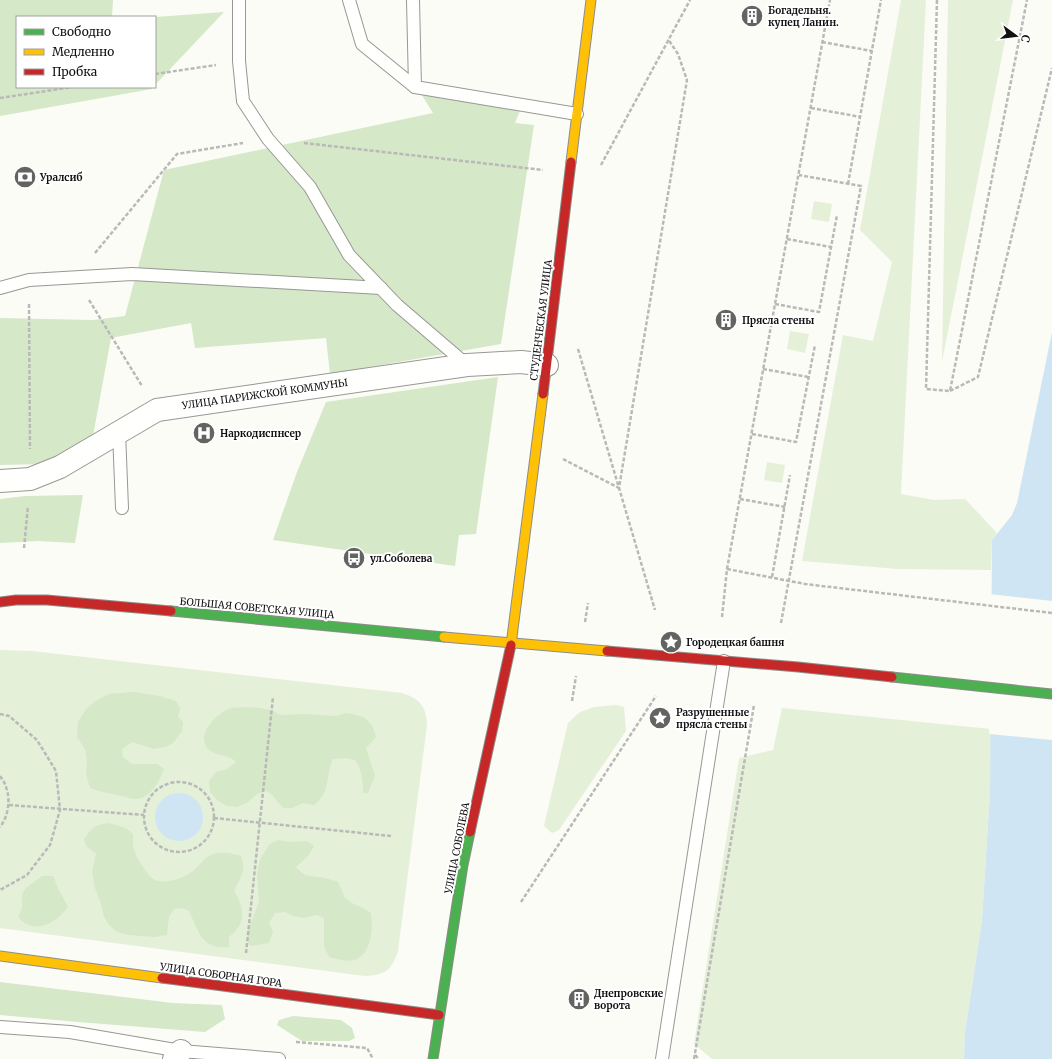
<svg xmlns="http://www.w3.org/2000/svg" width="1052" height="1059" font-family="Merriweather,serif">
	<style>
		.green { fill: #e5f0d9 }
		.forest { fill: #d5e8c8 }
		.water { fill: #d0e5f4 }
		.pier { fill: #fcfcf7 }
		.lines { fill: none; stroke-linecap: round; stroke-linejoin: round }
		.lane-casing { stroke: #979795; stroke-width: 14 }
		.street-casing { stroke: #979795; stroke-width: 24 }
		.fast-casing { stroke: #8d8d8b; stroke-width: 11 }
		.slow-casing { stroke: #8d8d8b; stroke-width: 11 }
		.jam-casing { stroke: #8d8d8b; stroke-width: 11 }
		.path { stroke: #b9b9b8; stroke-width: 2.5; stroke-dasharray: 4 2; stroke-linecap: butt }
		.lane { stroke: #fffffe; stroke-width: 12 }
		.street { stroke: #fffffe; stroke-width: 22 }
		.fast { stroke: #4caf50; stroke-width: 9 }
		.slow { stroke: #ffc107; stroke-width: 9 }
		.jam { stroke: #c62828; stroke-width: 9 }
		.labels { text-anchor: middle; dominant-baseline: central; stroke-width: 4; stroke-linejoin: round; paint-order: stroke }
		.poi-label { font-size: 10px; font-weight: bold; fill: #111; stroke: #fff; text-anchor: start }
		.street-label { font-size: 10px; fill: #111; stroke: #fff }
	</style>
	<rect width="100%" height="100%" fill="#fcfcf7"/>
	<!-- green -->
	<g class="green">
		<polygon points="901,0 926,0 901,494 934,500 965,499 997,533 992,540 991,570 897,569 802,561 843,335 873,341 892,262 860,230"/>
		<polygon points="948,0 1013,0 942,362"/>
		<polygon points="814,201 832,204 829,222 811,219"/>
		<polygon points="790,331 809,334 805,353 787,349"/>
		<polygon points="767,462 785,465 782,483 764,480"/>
		<path d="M0 650 32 651 402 693C420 699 426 706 427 725L398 951C392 970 385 975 365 976L0 928Z"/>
		<polygon points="616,705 624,707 626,731 559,830 552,833 544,826 568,723 580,712 594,707"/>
		<polygon points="782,708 991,729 990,791 982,920 965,1032 964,1059 712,1059 694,1044 739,758 773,750"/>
	</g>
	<!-- forest -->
	<g class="forest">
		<polygon points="0,0 113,0 112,17 17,17 17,87 153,87 152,89 0,116"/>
		<polygon points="224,12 155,85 155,17"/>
		<polygon points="420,92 522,106 515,123 534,125 501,344 330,374 326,338 195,348 191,323 111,338 88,463 0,465 0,318 93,320 125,316 164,170 433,113"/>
		<polygon points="498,377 476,534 459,535 455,566 273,540 297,472 326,402"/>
		<polygon points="83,495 75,543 38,541 0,543 0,499 25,496"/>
		<path d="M133 692 160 696 176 701 180 708 178 717 183 722 182 731 173 743 165 747 154 749 132 742 122 749 123 757 132 764H157L164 769C160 780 150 800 135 799 131 799 127 797 123 796 111 794 101 792 90 788L86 774 87 761 85 749 77 737 78 722 86 709 97 700 109 694Z"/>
		<path d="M246 707 259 708 271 710 281 715 304 714 336 716 346 713 353 714 365 718 372 725 376 737 366 748 375 776 368 793H363C363 780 362 771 355 760L346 758 333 759C325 777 331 792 314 805L303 803 292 808H283L272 795 267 791 257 794 248 802 237 807 227 806 217 800 210 792 209 781 216 772 227 769 236 762C229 754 216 757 208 749 196 735 215 715 228 709 233 707 240 708 246 707Z"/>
		<path d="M109 823 126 828 133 834C133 838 133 843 133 847 135 855 147 876 155 880 165 884 181 879 190 873 198 868 202 859 211 855 217 851 234 853 241 856 247 873 240 876 234 891 245 909 247 923 229 937V947C201 950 199 931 189 911L182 908 174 909 169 917 167 935 155 937 129 935 117 932 108 924 104 916 100 901 95 888 92 872 96 853 87 847 84 840C91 828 94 825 109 823Z"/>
		<path d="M278 840 290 842 307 841 314 846 308 856 296 867C306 879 311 875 325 878 329 879 333 880 338 882L345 898 352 903 363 908 371 913C373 928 372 951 357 959 349 963 337 959 329 957L324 946V918L317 915 303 918 293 916 285 912 275 913 269 923 273 932 269 943 251 946 247 942 248 930 259 902 257 875 260 859 270 844Z"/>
		<path d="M42 876H53C56 881 56 885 58 888 61 894 65 901 68 907 56 923 35 936 18 917L22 908V894L26 888Z"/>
		<polygon points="0,982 173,1003 222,1005 225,1019 205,1032 78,1022 0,1015"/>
		<polygon points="293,1016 341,1020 352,1028 355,1038 349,1041 302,1041 277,1025 279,1020"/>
	</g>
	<!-- water -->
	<g class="water">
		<polygon points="1052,332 1052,1059 964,1059 965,1032 982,920 990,791 992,540 1012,515 1017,503"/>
		<circle cx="179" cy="817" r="24"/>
	</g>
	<!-- pier -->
	<polygon class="pier" points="989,594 1052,601 1052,740 989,734"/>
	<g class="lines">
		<!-- lane casing -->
		<g class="lane-casing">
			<g id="lane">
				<polyline points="239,0 239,61 243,101 268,139 310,187 349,255 397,305 467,365"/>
				<polyline points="349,0 362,44 415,87"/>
				<polyline points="413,0 415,87 577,114"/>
				<polyline points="0,288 29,280 132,274 381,288"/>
				<polyline points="119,432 122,508"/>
				<polyline points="0,1027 70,1032 181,1051 279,1059"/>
				<polyline points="662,1059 724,661"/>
			</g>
		</g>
		<!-- street casing -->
		<g class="street-casing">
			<g id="street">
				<polyline points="0,481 30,479 60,467 157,410 467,365 521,362 547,365"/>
				<polyline points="174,1059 181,1051"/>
			</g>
		</g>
		<!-- fast casing -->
		<g class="fast-casing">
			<g id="fast">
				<polyline points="171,611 444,637"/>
				<polyline points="892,677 1052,694"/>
				<polyline points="433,1059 463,865 470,832"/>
			</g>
		</g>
		<!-- slow casing -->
		<g class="slow-casing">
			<g id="slow">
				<polyline points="571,162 591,0"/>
				<polyline points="444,637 607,651"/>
				<polyline points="511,645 543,394"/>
				<polyline points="0,956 162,978"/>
			</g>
		</g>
		<!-- jam casing -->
		<g class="jam-casing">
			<g id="jam">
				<polyline points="543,394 571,162"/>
				<polyline points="0,602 16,600 47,600 171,611"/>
				<polyline points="607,651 798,667 892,677"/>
				<polyline points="470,832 511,645"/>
				<polyline points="162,978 439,1015"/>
			</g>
		</g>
		<!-- path -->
		<g class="path">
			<polyline points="937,0 926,389 950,391 1027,0"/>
			<polyline points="822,42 872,51"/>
			<polyline points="155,74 216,65"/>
			<polyline points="0,98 73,87"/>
			<polyline points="811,108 861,117"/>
			<polyline points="304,143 543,170"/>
			<polyline points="601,165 690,0"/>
			<polyline points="848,184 881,0"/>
			<polyline points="787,239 831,247"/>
			<polyline points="95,253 177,154 243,143"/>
			<polyline points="89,300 142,386"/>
			<polyline points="29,304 30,449"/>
			<polyline points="775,304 819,312 837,215"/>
			<polyline points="578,349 655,610"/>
			<polyline points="763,369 808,377"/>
			<polyline points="950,391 978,377 1052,68"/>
			<polyline points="752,434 796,442 815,345"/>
			<polyline points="563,459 619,488 687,80 678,54 668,39"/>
			<polyline points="740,499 785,507"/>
			<polyline points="24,548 28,506"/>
			<polyline points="727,569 805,584 1052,613"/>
			<polyline points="772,577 790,475"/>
			<polyline points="722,617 727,569 830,0"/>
			<polyline points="585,622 588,603"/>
			<polyline points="781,623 861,186 799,175"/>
			<polyline points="572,701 576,676"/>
			<polyline points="0,714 9,716 37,740 56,771 60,810 50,845 27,875 0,890"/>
			<path d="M0 776C2 779 5 783 6 787 11 800 8 817 0 827"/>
			<circle cx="179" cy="817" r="35"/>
			<polyline points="9,805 144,815"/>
			<polyline points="214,818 391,836"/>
			<polyline points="521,902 656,696"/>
			<polyline points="246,953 273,697"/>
			<polyline points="296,1042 367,1048 373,1059"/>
			<polyline points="695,1055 699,1059"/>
			<polyline points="694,1059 754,705"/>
		</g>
		<!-- lane -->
		<use href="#lane" class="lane"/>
		<!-- street -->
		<use href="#street" class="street"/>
		<!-- fast -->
		<use href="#fast" class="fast"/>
		<!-- slow -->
		<use href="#slow" class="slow"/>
		<!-- jam -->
		<use href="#jam" class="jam"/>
	</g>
	<!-- icons -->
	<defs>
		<g id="building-disc" transform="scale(1.15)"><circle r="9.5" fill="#636362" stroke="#fff"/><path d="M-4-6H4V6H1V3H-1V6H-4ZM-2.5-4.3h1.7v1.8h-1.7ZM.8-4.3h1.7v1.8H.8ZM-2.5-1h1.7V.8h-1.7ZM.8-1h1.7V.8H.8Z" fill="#fff"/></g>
		<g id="bank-disc" transform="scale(1.15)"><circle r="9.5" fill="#636362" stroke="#fff"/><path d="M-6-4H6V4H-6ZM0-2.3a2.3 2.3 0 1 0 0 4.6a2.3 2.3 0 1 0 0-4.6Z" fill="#fff"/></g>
		<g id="hospital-disc" transform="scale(1.15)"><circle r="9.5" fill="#636362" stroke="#fff"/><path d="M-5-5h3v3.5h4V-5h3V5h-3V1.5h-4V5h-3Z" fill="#fff"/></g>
		<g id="bus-disc" transform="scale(1.15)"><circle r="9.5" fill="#636362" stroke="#fff"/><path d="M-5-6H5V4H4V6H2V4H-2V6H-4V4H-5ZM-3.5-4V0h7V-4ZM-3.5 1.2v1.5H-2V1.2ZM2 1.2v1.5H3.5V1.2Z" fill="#fff"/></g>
		<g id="sight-disc" transform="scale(1.15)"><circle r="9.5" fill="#636362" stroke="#fff"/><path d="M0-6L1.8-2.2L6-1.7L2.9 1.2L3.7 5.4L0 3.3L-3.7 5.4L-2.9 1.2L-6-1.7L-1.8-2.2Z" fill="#fff"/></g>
	</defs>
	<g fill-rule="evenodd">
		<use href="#building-disc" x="752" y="16"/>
		<use href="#bank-disc" x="25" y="177"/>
		<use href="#building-disc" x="726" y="320"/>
		<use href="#hospital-disc" x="204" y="433"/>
		<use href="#bus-disc" x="354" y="558"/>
		<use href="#sight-disc" x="671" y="642"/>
		<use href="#sight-disc" x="660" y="718"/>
		<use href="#building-disc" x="579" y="999"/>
	</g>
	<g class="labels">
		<!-- poi labels -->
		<g class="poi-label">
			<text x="768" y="10">Богадельня.<tspan x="768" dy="12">купец Ланин.</tspan></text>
			<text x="40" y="177">Уралсиб</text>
			<text x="742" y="320">Прясла стены</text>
			<text x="220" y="433">Наркодиспнсер</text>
			<text x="370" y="558">ул.Соболева</text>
			<text x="686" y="642">Городецкая башня</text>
			<text x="676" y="712">Разрушенные<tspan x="676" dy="12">прясла стены</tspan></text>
			<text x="594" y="993">Днепровские<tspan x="594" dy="12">ворота</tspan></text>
		</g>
		<!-- street labels -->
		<g class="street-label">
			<text transform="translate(541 320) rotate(-83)">СТУДЕНЧЕСКАЯ УЛИЦА</text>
			<text transform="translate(265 394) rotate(-8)">УЛИЦА ПАРИЖСКОЙ КОММУНЫ</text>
			<text transform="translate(257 608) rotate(5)">БОЛЬШАЯ СОВЕТСКАЯ УЛИЦА</text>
			<text transform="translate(457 848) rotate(-79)">УЛИЦА СОБОЛЕВА</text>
			<text transform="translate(221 975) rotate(8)">УЛИЦА СОБОРНАЯ ГОРА</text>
		</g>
	</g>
	<!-- legend -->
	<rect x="16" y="16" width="140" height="72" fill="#ffffff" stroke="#a0a0a0"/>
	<rect x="24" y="29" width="20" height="6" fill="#4caf50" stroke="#a0a0a0"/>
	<text x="52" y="36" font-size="12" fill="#111111">Свободно</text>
	<rect x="24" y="49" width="20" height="6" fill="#ffc107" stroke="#a0a0a0"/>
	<text x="52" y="56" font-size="12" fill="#111111">Медленно</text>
	<rect x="24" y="69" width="20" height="6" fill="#c62828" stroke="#a0a0a0"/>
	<text x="52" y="76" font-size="12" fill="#111111">Пробка</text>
	<!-- north arrow -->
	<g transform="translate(1016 36) rotate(105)" stroke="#ffffff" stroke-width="3" paint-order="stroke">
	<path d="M0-3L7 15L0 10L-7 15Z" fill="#111111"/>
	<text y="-6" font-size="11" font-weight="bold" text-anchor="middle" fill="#111111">С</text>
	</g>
</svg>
